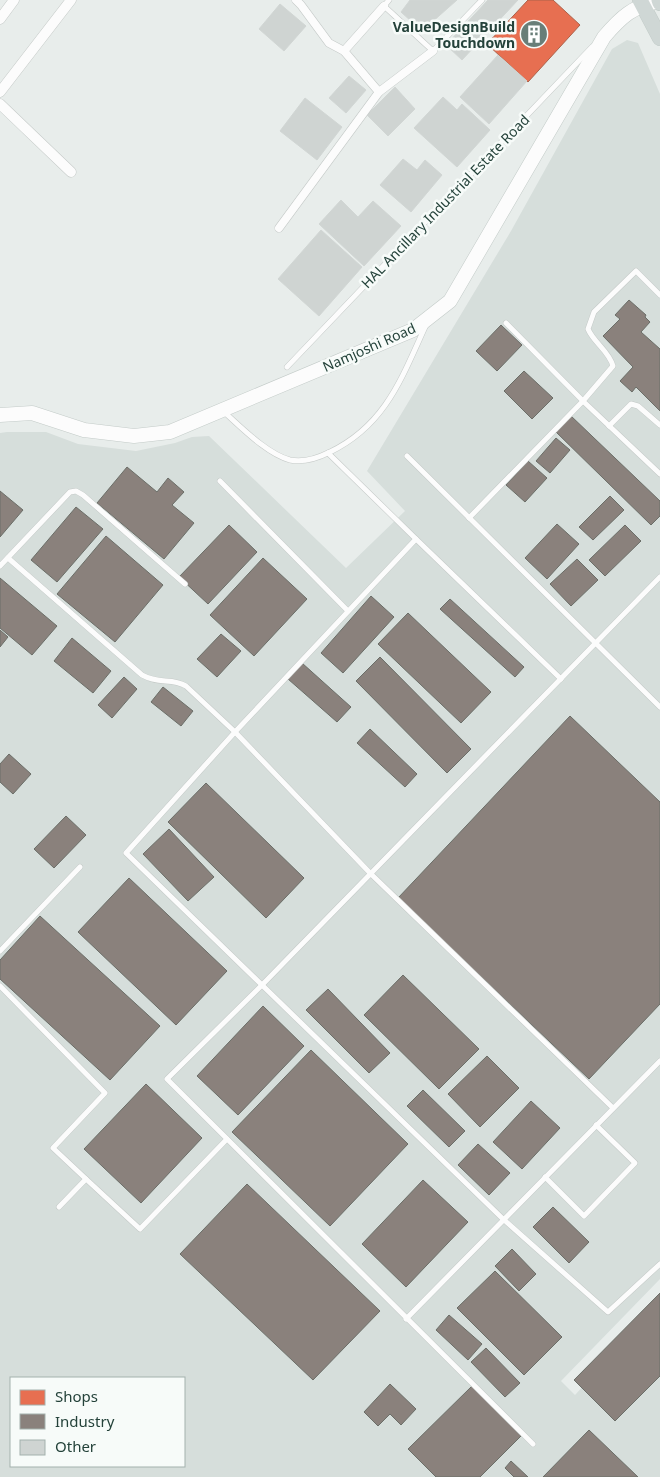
<svg xmlns="http://www.w3.org/2000/svg" width="660" height="1477" font-family="'Noto Sans',sans-serif">
	<style>
		.built { fill: #d6dedb; fill-rule: evenodd }
		.shops { fill: #e76f51; stroke: #ac624a }
		.industry { fill: #8a817c; stroke: #6b6e68 }
		.building { fill: #cfd4d2; stroke: #d1d6d4 }
		.lines { fill: none; stroke-linecap: round; stroke-linejoin: round }
		.service-casing { stroke: #c5cac8; stroke-width: 6 }
		.pedestrian-casing { stroke: #c5cac8; stroke-width: 9 }
		.minor-casing { stroke: #c5cac8; stroke-width: 11 }
		.secondary-casing { stroke: #c3cbc8; stroke-width: 15 }
		.primary-casing { stroke: #c3ccc9; stroke-width: 16 }
		.service { stroke: #fcfcfc; stroke-width: 5 }
		.pedestrian { stroke: #fcfcfc; stroke-width: 8 }
		.minor { stroke: #fcfcfc; stroke-width: 10 }
		.secondary { stroke: #fcfcfc; stroke-width: 14 }
		.primary { stroke: #cfd7d5; stroke-width: 15 }
		.labels { text-anchor: middle; dominant-baseline: central; stroke-width: 5; stroke-linejoin: round; paint-order: stroke }
		.poi-label { font-size: 14px; font-weight: bold; fill: #24423a; stroke: #f7fbf9; text-anchor: end }
		.street-label { font-size: 14px; fill: #24423a; stroke: #f7fbf9 }
	</style>
	<rect width="100%" height="100%" fill="#e8edeb"/>
	<!-- built -->
	<path class="built" d="M627 40 638 43 660 94V1279L561 1381 575 1395 660 1302V1477H0V433L7 432H46L78 444 136 451 175 443 192 437 209 436 346 568 405 511 367 471 511 231 612 49ZM11 1378H184V1466H11Z"/>
	<!-- shops -->
	<polygon class="shops" points="528,0 553,0 580,25 528,82 487,44"/>
	<!-- industry -->
	<g class="industry">
		<polygon points="629,300 646,315 645,317 650,322 641,332 660,349 660,411 636,387 632,392 620,381 633,367 603,336 620,319 615,315"/>
		<polygon points="501,325 522,345 497,371 476,351"/>
		<polygon points="524,371 553,398 532,419 504,391"/>
		<polygon points="570,415 660,501 660,516 651,525 555,431"/>
		<polygon points="556,438 570,450 550,473 536,461"/>
		<polygon points="528,461 547,478 525,502 506,485"/>
		<polygon points="127,467 157,492 168,478 184,492 172,505 194,523 164,559 97,503"/>
		<polygon points="0,491 23,510 0,537"/>
		<polygon points="610,496 624,510 593,540 579,527"/>
		<polygon points="76,507 103,529 57,582 31,560"/>
		<polygon points="557,524 579,544 547,579 525,558"/>
		<polygon points="229,525 257,552 208,604 179,577"/>
		<polygon points="625,525 641,541 605,576 589,560"/>
		<polygon points="106,536 163,585 115,642 57,594"/>
		<polygon points="263,558 307,599 254,656 210,615"/>
		<polygon points="577,559 598,580 571,606 550,584"/>
		<polygon points="0,578 57,626 32,655 0,628"/>
		<polygon points="371,596 394,617 343,673 321,653"/>
		<polygon points="450,599 524,667 515,677 440,609"/>
		<polygon points="408,613 491,692 461,723 378,644"/>
		<polygon points="0,630 8,637 0,647"/>
		<polygon points="221,634 241,651 217,677 197,659"/>
		<polygon points="72,638 111,671 93,693 54,661"/>
		<polygon points="380,657 471,749 447,773 356,681"/>
		<polygon points="302,663 351,707 337,722 288,679"/>
		<polygon points="124,677 137,689 112,718 98,705"/>
		<polygon points="163,687 193,711 181,726 151,702"/>
		<polygon points="570,716 660,802 660,1004 589,1079 398,898"/>
		<polygon points="370,729 417,774 405,787 357,743"/>
		<polygon points="9,754 31,774 13,794 0,782 0,764"/>
		<polygon points="206,783 304,878 266,918 168,822"/>
		<polygon points="66,816 86,835 54,868 34,849"/>
		<polygon points="169,829 214,877 188,901 143,854"/>
		<polygon points="129,878 227,971 176,1025 78,932"/>
		<polygon points="40,916 160,1026 110,1080 0,979 0,960"/>
		<polygon points="403,975 479,1049 439,1089 364,1015"/>
		<polygon points="328,989 390,1053 369,1073 306,1010"/>
		<polygon points="263,1006 304,1046 238,1115 197,1076"/>
		<polygon points="311,1050 408,1144 330,1226 232,1132"/>
		<polygon points="487,1056 519,1088 480,1127 448,1094"/>
		<polygon points="146,1084 202,1138 141,1203 84,1149"/>
		<polygon points="423,1090 465,1131 449,1147 407,1106"/>
		<polygon points="531,1101 560,1128 522,1169 493,1142"/>
		<polygon points="478,1144 510,1173 489,1195 458,1165"/>
		<polygon points="423,1180 468,1222 406,1287 362,1244"/>
		<polygon points="247,1184 380,1311 313,1380 180,1254"/>
		<polygon points="553,1207 589,1242 569,1263 533,1227"/>
		<polygon points="512,1249 536,1274 519,1291 495,1266"/>
		<polygon points="495,1271 562,1337 524,1375 457,1308"/>
		<polygon points="660,1293 660,1376 615,1421 574,1380"/>
		<polygon points="449,1315 482,1344 468,1360 436,1330"/>
		<polygon points="486,1348 520,1383 505,1397 471,1362"/>
		<polygon points="390,1384 416,1409 401,1425 390,1414 378,1426 364,1412"/>
		<polygon points="472,1386 521,1436 480,1477 436,1477 408,1449"/>
		<polygon points="589,1430 638,1477 543,1477"/>
		<polygon points="511,1461 528,1477 514,1477 505,1468"/>
	</g>
	<!-- building -->
	<g class="building">
		<polygon points="410,0 457,0 422,31 401,12"/>
		<polygon points="488,0 518,0 462,60 446,45"/>
		<polygon points="280,4 306,26 284,51 259,29"/>
		<polygon points="498,55 527,81 489,124 460,97"/>
		<polygon points="349,76 366,90 346,113 329,98"/>
		<polygon points="395,87 415,109 388,136 367,115"/>
		<polygon points="443,97 457,110 462,104 490,130 457,167 414,128"/>
		<polygon points="305,98 342,127 317,160 280,131"/>
		<polygon points="403,159 417,170 425,160 442,175 411,212 380,185"/>
		<polygon points="341,200 358,217 373,201 401,226 364,266 319,224"/>
		<polygon points="321,230 362,267 319,316 278,279"/>
	</g>
	<g class="lines">
		<!-- service casing -->
		<g class="service-casing">
			<g id="service">
				<polyline points="389,0 384,6 433,51 482,0"/>
				<polyline points="506,323 585,403 660,474"/>
				<polyline points="287,367 592,47"/>
				<path d="M223 411C241 427 267 454 290 460 304 463 318 458 330 452 386 425 402 377 426 325"/>
				<polyline points="609,426 631,404 638,406 660,425"/>
				<polyline points="328,453 416,539"/>
				<polyline points="407,456 660,707"/>
				<polyline points="220,481 348,611"/>
				<path d="M469 518 583 401 613 366C609 351 594 343 588 329L594 312 636 271 660 295"/>
				<path d="M8 558 142 675C160 685 171 677 186 686L235 732 371 874 613 1108"/>
				<polyline points="0,566 70,492 76,491 83,495 185,584"/>
				<polyline points="561,679 416,539 235,732 126,853 503,1219 608,1312 660,1264"/>
				<polyline points="0,951 80,867"/>
				<polyline points="0,986 105,1093 53,1148 86,1179"/>
				<polyline points="545,1177 584,1216 635,1163 596,1125"/>
				<polyline points="59,1207 86,1179 140,1229 227,1139"/>
				<polyline points="406,1319 660,1061"/>
				<polyline points="533,1444 167,1079 263,984 660,577"/>
			</g>
		</g>
		<!-- pedestrian casing -->
		<g class="pedestrian-casing">
			<g id="pedestrian">
				<polyline points="296,0 301,5 329,43 344,51 379,92 433,51"/>
				<polyline points="344,51 384,6"/>
				<polyline points="279,228 379,92"/>
			</g>
		</g>
		<!-- minor casing -->
		<g class="minor-casing">
			<g id="minor">
				<polyline points="0,19 14,0"/>
				<polyline points="0,92 71,0"/>
				<polyline points="0,104 71,172"/>
			</g>
		</g>
		<!-- secondary casing -->
		<g class="secondary-casing">
			<path id="secondary" d="M0 415 32 413 84 430 134 436 170 432 413 330 450 301 604 37C621 17 633 6 659 1"/>
		</g>
		<!-- primary casing -->
		<g class="primary-casing">
			<g id="primary">
				<polyline points="640,0 660,38"/>
				<polyline points="659,0 660,3"/>
			</g>
		</g>
		<!-- service -->
		<use href="#service" class="service"/>
		<!-- pedestrian -->
		<use href="#pedestrian" class="pedestrian"/>
		<!-- minor -->
		<use href="#minor" class="minor"/>
		<!-- secondary -->
		<use href="#secondary" class="secondary"/>
		<!-- primary -->
		<use href="#primary" class="primary"/>
	</g>
	<!-- icons -->
	<defs>
		<g id="building-disc" transform="scale(1.4375)"><circle r="9.5" fill="#697e78" stroke="#f7fbf9"/><path d="M-4-6H4V6H1V3H-1V6H-4ZM-2.5-4.3h1.7v1.8h-1.7ZM.8-4.3h1.7v1.8H.8ZM-2.5-1h1.7V.8h-1.7ZM.8-1h1.7V.8H.8Z" fill="#fff"/></g>
	</defs>
	<g fill-rule="evenodd">
		<use href="#building-disc" x="534" y="34"/>
	</g>
	<g class="labels">
		<!-- poi labels -->
		<g class="poi-label">
			<text x="515" y="26">ValueDesignBuild<tspan x="515" dy="16">Touchdown</tspan></text>
		</g>
		<!-- street labels -->
		<g class="street-label">
			<text transform="translate(445 201) rotate(-46)">HAL Ancillary Industrial Estate Road</text>
			<text transform="translate(369 347) rotate(-24)">Namjoshi Road</text>
		</g>
	</g>
	<!-- legend -->
	<rect x="10" y="1377" width="175" height="90" fill="#f7fbf9" stroke="#a3b1ad"/>
	<rect x="20" y="1390" width="25" height="15" fill="#e76f51" stroke="#a3b1ad"/>
	<text x="55" y="1402" font-size="15" fill="#24423a">Shops</text>
	<rect x="20" y="1414" width="25" height="15" fill="#8a817c" stroke="#a3b1ad"/>
	<text x="55" y="1427" font-size="15" fill="#24423a">Industry</text>
	<rect x="20" y="1440" width="25" height="15" fill="#cfd4d2" stroke="#a3b1ad"/>
	<text x="55" y="1452" font-size="15" fill="#24423a">Other</text>
</svg>
